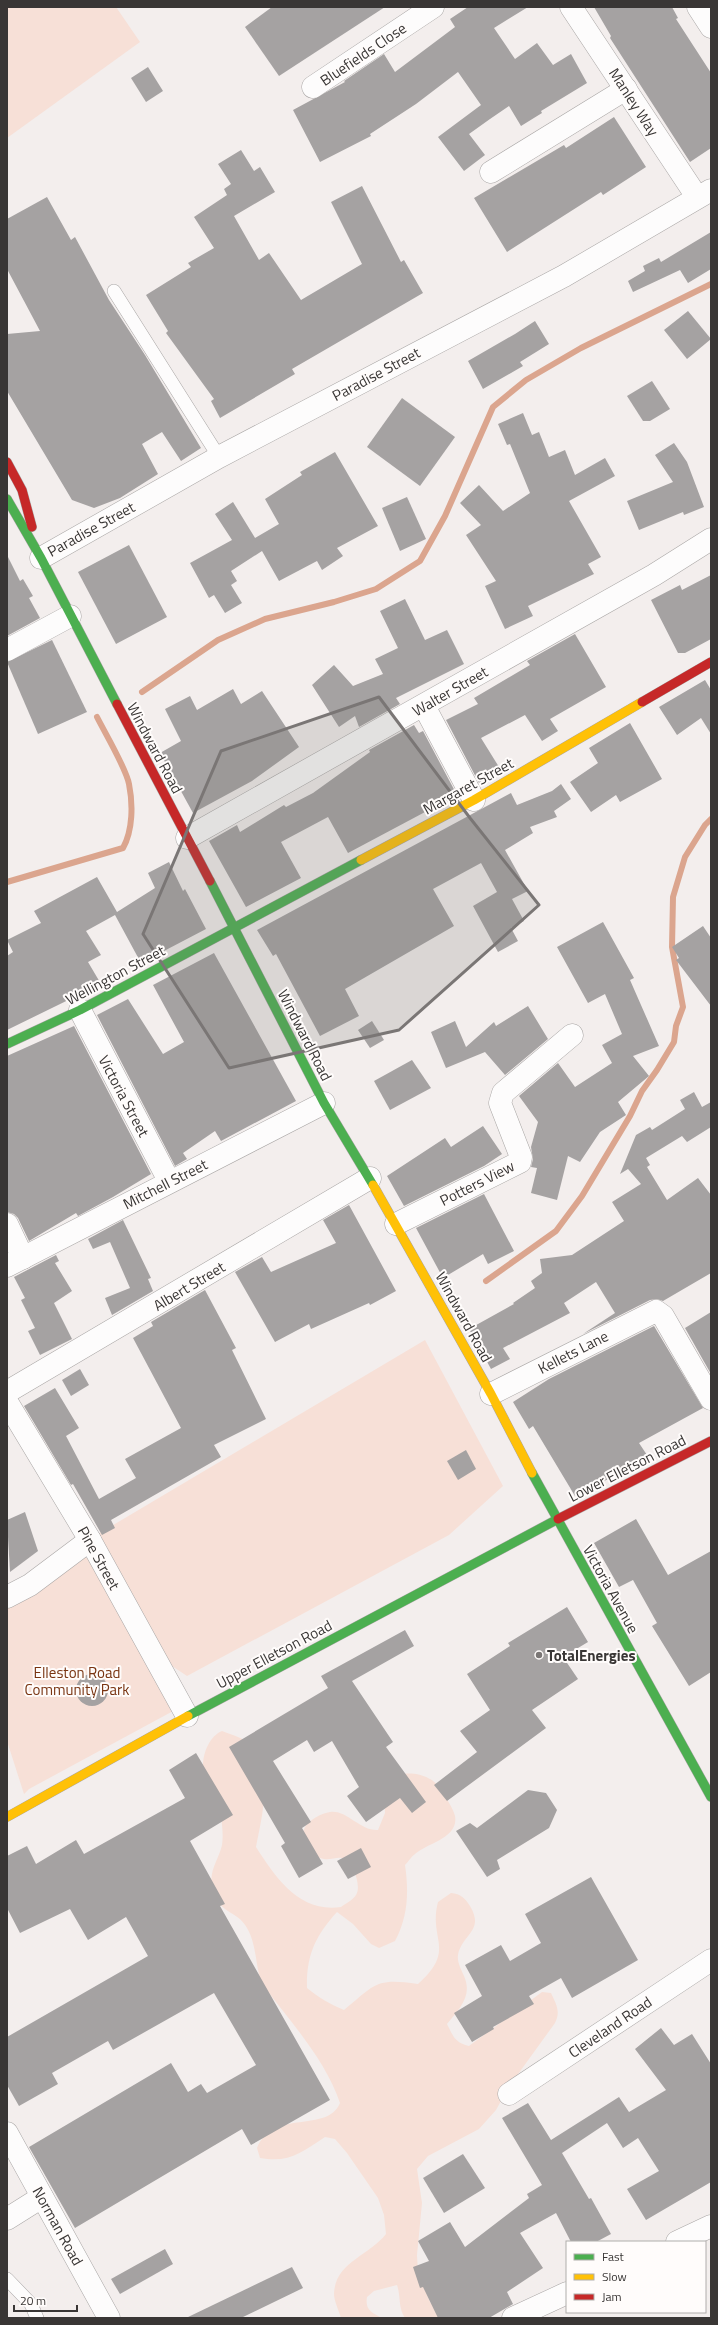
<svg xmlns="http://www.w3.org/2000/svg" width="718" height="2325" font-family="'Titillium Web',sans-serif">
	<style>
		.green { fill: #f7e0d7 }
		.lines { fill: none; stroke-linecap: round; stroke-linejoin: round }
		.stream { stroke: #dba58e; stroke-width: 6 }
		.building { fill: #a5a2a2 }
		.lane-casing { stroke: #a9a6a5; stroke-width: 14 }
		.street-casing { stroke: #a9a6a5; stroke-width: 23 }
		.fast-casing { stroke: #a9a6a5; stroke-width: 10 }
		.slow-casing { stroke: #a9a6a5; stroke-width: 10 }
		.jam-casing { stroke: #a9a6a5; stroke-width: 10 }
		.lane { stroke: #fdfcfc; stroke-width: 13 }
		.street { stroke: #fdfcfc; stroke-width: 22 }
		.fast { stroke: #4caf50; stroke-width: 9 }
		.slow { stroke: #ffc107; stroke-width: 9 }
		.jam { stroke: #c62828; stroke-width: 9 }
		.marked { fill: #7a7675; fill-opacity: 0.2; stroke: #7a7675; stroke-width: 3; stroke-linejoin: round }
		.poi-dot { fill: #7a7675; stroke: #fffcfb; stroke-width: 1.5 }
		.labels { text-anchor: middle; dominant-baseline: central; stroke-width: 4; stroke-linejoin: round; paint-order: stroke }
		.street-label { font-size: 15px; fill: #393635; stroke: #fffcfb }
		.poi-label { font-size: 15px; font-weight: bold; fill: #393635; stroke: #fffcfb; text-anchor: start }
		.park-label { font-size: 15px; fill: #793411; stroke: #fffcfb }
	</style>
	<rect width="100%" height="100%" fill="#f3eeed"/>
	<!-- green -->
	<g class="green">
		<polygon points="7,7 116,7 140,42 7,138"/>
		<polygon points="425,1340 503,1486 449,1535 187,1676 169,1664 93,1537"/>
		<polygon points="78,1556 90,1559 175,1710 29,1789 24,1794 7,1741 7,1603"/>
		<path d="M222 1731C232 1735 246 1738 252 1747 273 1776 262 1815 256 1847 276 1878 299 1913 341 1907 345 1904 353 1900 356 1895 362 1886 353 1861 342 1858 337 1857 330 1860 324 1859 310 1857 298 1840 305 1827 309 1820 322 1813 330 1812 346 1809 360 1831 378 1830L385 1813 384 1792 399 1774C416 1772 432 1775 442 1791 446 1798 453 1808 455 1816 459 1838 427 1843 415 1854 411 1857 408 1862 405 1865 409 1892 408 1917 395 1941L379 1948 371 1944 353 1924 337 1912C316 1935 306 1955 307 1988 319 1998 330 2004 344 2010 376 1984 375 1978 418 1984 457 1949 428 1940 438 1902L451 1893C461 1894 465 1898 470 1906 485 1931 462 1934 458 1955 457 1962 461 1969 464 1976 473 1996 459 2009 447 2024 453 2036 455 2043 469 2046L542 1992 551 1993C556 2004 561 2011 555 2023L508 2088 496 2110 479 2129 428 2156 417 2169 422 2203 417 2255 418 2273 430 2302 448 2318H405C398 2308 401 2297 397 2285L374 2291 367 2297C365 2310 371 2312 382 2318H341C339 2311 334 2301 334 2294 335 2262 369 2256 386 2234L384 2215 378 2198 347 2153 335 2139 325 2137C301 2153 289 2163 260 2158L257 2148C274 2108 327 2134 340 2103 325 2059 290 2021 262 1984 255 1966 257 1945 247 1928 237 1909 217 1915 212 1886 209 1870 219 1859 222 1845 224 1832 221 1812 217 1799 214 1789 203 1776 203 1766 203 1752 210 1736 222 1731Z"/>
	</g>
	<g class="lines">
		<!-- stream -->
		<g class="stream">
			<polyline points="142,692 218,640 265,619 334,602 376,589 420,561 445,516 493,407 526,380 581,348 711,284"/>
			<path d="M7 882 123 848C133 830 133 804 129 784 126 768 105 733 97 717"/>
			<polyline points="486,1281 556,1231 582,1196 630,1116 642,1091 657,1070 674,1042 676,1026 683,1007 672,947 673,897 685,857 705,825 711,819"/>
		</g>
	</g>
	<!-- building -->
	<g class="building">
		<polygon points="272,7 385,7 279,76 245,27"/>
		<polygon points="468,7 528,7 494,28 515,59 537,43 553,65 571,54 587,83 541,111 542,113 521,126 509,106 490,119 469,134 485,155 464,171 438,137 481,105 458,72 416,104 370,134 371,136 320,162 293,110 345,82 344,81 384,54 395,72 455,27 450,19"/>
		<polygon points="594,7 672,7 678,18 676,19 711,73 711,148 690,162 610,38 611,36"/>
		<polygon points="148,67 163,91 146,102 131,78"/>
		<polygon points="614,117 646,167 603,195 601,192 507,252 474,198 564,145 566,148"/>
		<polygon points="241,150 254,171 260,167 275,192 234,216 259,260 269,253 301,300 362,264 331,202 362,186 401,262 404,260 423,293 292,369 295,374 220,418 211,401 214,399 166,333 168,331 146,295 191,267 188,263 214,248 194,217 227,195 224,189 231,184 218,164"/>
		<polygon points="47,197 71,240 75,237 109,300 145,355 201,448 181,461 162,432 142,444 158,474 120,498 94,508 72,500 7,391 7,334 40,331 7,269 7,219"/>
		<polygon points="711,232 711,269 688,283 680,270 633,292 628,281 645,271 643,266 659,258 661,262"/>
		<polygon points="688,311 711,339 687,359 664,330"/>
		<polygon points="535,321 549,344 520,362 523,366 483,389 468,361 515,334"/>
		<polygon points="652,381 670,409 650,421 643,421 627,396"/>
		<polygon points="402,398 455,437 420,486 367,447"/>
		<polygon points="523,413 532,435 539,432 549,457 565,450 575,475 605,458 615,476 569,501 601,557 588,564 594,574 528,606 533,616 505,629 485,586 496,581 466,535 481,525 460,503 479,485 503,511 530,493 510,444 507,445 498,424"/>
		<polygon points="674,443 687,462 704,507 684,515 683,512 639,530 627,501 673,482 655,455"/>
		<polygon points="335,452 378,526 337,548 343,556 322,570 317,561 279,581 262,551 231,571 237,581 231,585 242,603 225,613 214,595 209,598 190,563 232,540 215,514 233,502 257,541 255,538 279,524 265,499 302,475 300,472"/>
		<polygon points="407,497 426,539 400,551 382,508"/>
		<polygon points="129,545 167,617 116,644 78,572"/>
		<polygon points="7,555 20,581 23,579 33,596 29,598 40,618 7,636"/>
		<polygon points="711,575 711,639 685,653 678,653 651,600 680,585 682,590"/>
		<polygon points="405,599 425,640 447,630 464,664 396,698 400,704 359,727 355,716 339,727 312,685 334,665 353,686 383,674 375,659 398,648 380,611"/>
		<polygon points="575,634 606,687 550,719 558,731 542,741 525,715 481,738 499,767 497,769 498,771 479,783 446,720 478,704 474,698 530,665 527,661"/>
		<polygon points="52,640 87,712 38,734 7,662"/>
		<polygon points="705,680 711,690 711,734 701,718 677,735 659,707"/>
		<polygon points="233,689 241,704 262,691 299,747 252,781 193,813 160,753 181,741 165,709 190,696 197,710"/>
		<polygon points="630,723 662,779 620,802 616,795 591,812 570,782 598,763 589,748"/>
		<polygon points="414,725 419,733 423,731 457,795 348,853 328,817 281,842 301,878 246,907 209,841 237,825 240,832 284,805 286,807 313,793 370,752 369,750"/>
		<polygon points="561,784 571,799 554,811 557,817 530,827 533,833 505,850 528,891 512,899 524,921 511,928 518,941 498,952 473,906 497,892 481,863 433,889 454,926 345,989 359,1016 320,1036 276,954 273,956 257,930 511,793 517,805 552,791"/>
		<polygon points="169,862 183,891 185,889 206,929 141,963 115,915 86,931 101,955 88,962 101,984 7,1030 7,956 13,952 7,940 41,923 34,911 97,877 117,912 155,888 148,873"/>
		<polygon points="603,922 634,978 630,980 659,1046 633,1056 649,1076 618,1102 626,1115 600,1132 580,1162 568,1156 557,1200 531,1193 537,1168 531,1167 533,1159 531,1147 538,1122 519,1096 558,1063 575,1087 612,1063 602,1045 622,1034 605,994 588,1003 557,947"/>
		<polygon points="703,926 711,938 711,1006 676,960 679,958 672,947"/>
		<polygon points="214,953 296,1101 221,1141 215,1131 183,1153 187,1159 175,1166 97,1015 128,999 163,1054 184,1042 153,985"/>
		<polygon points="528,1006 548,1039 505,1075 485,1052 446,1068 431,1032 455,1021 466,1047 494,1022 496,1026"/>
		<polygon points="372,1021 384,1040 370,1048 358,1030"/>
		<polygon points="74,1026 151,1174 113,1197 78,1216 76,1213 29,1241 18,1218 14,1214 7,1212 7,1056"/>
		<polygon points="412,1060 431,1088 390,1110 374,1081"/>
		<polygon points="694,1092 702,1107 711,1102 711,1127 687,1142 682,1136 646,1158 650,1165 647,1167 667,1200 698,1178 711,1195 711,1273 663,1301 657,1299 650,1300 583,1334 615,1313 596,1282 564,1303 570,1313 503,1348 510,1359 491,1369 469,1329 514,1304 513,1303 535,1288 531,1281 542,1273 540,1259 572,1255 624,1221 612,1202 641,1184 628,1169 620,1174 636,1135 650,1127 652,1130 685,1109 680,1100"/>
		<polygon points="483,1126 502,1154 484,1166 404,1206 387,1176 445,1138 451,1147"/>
		<polygon points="484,1194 514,1251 488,1264 483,1254 443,1278 416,1228"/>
		<polygon points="349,1205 396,1291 370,1305 369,1303 311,1329 309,1324 275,1342 235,1272 262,1257 271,1272 336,1243 323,1220"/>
		<polygon points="123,1220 151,1278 148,1279 153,1291 112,1315 105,1298 130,1288 110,1242 93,1249 88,1239"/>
		<polygon points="56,1255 59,1261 55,1263 72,1291 54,1303 72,1339 40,1355 28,1331 35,1328 21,1300 25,1298 14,1277"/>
		<polygon points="205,1290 236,1348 232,1350 266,1419 214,1445 221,1457 111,1520 115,1528 102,1535 73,1484 71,1485 24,1406 55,1388 79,1428 66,1436 99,1499 136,1478 125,1459 181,1428 133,1338 153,1326 151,1322"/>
		<polygon points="711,1312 711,1374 685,1328"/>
		<polygon points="654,1326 703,1408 639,1443 649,1458 575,1496 533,1426 529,1429 513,1402 549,1379"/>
		<polygon points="80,1369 89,1385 71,1396 62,1380"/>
		<polygon points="466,1450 476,1469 458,1480 447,1461"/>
		<polygon points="25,1512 38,1551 10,1572 7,1520"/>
		<polygon points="636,1519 668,1575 711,1551 711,1672 689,1686 652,1626 657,1623 633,1580 619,1587 594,1543"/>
		<polygon points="567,1607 588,1642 563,1657 578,1679 532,1710 546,1728 447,1801 434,1785 477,1752 460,1731 490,1710 467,1674 510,1646 508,1643"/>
		<polygon points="405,1630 414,1646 352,1681 393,1742 386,1747 426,1802 412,1813 400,1798 366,1822 347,1796 359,1787 332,1741 314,1752 307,1740 273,1761 311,1822 302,1828 323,1864 299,1878 281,1846 285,1843 229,1747 328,1688 321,1676"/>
		<circle cx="92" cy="1690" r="16"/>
		<polygon points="196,1753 233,1815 190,1841 225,1904 220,1906 330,2100 251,2145 242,2129 75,2228 29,2147 171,2063 188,2092 201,2084 207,2093 256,2065 214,1993 113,2050 108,2041 52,2073 58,2084 19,2106 7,2085 7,2037 148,1956 126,1917 88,1940 70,1909 20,1933 7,1908 7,1856 27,1846 36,1864 76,1840 84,1854 185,1798 169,1770"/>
		<polygon points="528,1790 546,1793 557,1810 549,1828 497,1860 500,1869 487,1877 456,1831 470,1823 477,1828"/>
		<polygon points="361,1848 371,1867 348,1879 337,1861"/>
		<polygon points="591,1877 638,1960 572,1998 561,1978 529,1996 534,2004 493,2027 494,2029 472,2042 454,2013 482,1996 465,1965 501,1945 510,1961 541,1943 525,1914"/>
		<polygon points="661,2028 674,2045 692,2034 711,2064 711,2182 646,2220 627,2189 659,2171 638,2138 623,2148 607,2123 562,2153 589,2199 591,2198 611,2234 596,2242 571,2242 556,2213 520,2233 543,2268 507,2292 513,2304 489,2318 438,2318 423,2287 420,2288 413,2267 429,2261 418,2241 450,2222 465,2247 529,2198 527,2194 542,2185 502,2118 528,2103 551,2140 619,2097 629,2112 666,2090 635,2049"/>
		<polygon points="463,2154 485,2188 444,2213 423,2178"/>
		<polygon points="165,2249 173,2264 120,2294 111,2279"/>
		<polygon points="292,2267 303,2288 241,2318 186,2318"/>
	</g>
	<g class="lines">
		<!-- lane casing -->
		<g class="lane-casing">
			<g id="lane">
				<polyline points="114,291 219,457"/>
				<polyline points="7,2279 31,2304 37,2318"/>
			</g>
		</g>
		<!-- street casing -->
		<g class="street-casing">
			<g id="street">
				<polyline points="571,7 697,197"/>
				<polyline points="698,7 711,27"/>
				<polyline points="313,87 433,7"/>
				<polyline points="491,172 626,89"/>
				<polyline points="41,558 219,457 564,276 711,190"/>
				<polyline points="7,650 70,616"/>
				<polyline points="424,706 474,800"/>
				<polyline points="187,838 654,575 711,539"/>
				<polyline points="80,1010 169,1181"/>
				<polyline points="7,1224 23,1258"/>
				<polyline points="396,1224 520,1162 521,1157 500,1103 503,1093 572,1035"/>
				<polyline points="7,1266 324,1103"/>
				<polyline points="7,1392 370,1178"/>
				<polyline points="491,1394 656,1311 663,1316 711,1399"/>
				<polyline points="7,1402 90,1540 187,1716"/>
				<polyline points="7,1597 30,1585 90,1540"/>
				<polyline points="509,2094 711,1960"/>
				<polyline points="7,2133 109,2318"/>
				<polyline points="7,2219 42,2197"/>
				<polyline points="677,2242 711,2226"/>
				<polyline points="513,2318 567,2293"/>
			</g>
		</g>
		<!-- fast casing -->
		<g class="fast-casing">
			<g id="fast">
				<polyline points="7,499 41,558 117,704"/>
				<polyline points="210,881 324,1103 373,1185"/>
				<polyline points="7,1044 80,1010 361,860"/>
				<polyline points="532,1473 711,1797"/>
				<polyline points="188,1716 558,1519"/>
			</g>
		</g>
		<!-- slow casing -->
		<g class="slow-casing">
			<g id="slow">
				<polyline points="361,860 474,800 642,702"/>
				<polyline points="373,1185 491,1394 532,1473"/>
				<polyline points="7,1817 188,1716"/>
			</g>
		</g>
		<!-- jam casing -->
		<g class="jam-casing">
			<g id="jam">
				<polyline points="7,462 22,490 32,527"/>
				<polyline points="642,702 711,662"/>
				<polyline points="117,704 210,881"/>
				<polyline points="558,1519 711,1441"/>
			</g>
		</g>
		<!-- lane -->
		<use href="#lane" class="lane"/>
		<!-- street -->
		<use href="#street" class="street"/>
		<!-- fast -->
		<use href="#fast" class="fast"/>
		<!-- slow -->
		<use href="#slow" class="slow"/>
		<!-- jam -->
		<use href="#jam" class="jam"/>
	</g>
	<!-- marked area -->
	<path class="marked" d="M379 697 470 818 539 905 399 1030 229 1068 143 934 221 751Z"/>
	<!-- markers -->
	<circle class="poi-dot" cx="539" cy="1655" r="4"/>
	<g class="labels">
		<!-- street labels -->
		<g class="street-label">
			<text transform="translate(363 54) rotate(-34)">Bluefields Close</text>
			<text transform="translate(634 102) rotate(57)">Manley Way</text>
			<text transform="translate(376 374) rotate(-28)">Paradise Street</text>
			<text transform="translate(91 529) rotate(-29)">Paradise Street</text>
			<text transform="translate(450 691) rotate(-30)">Walter Street</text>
			<text transform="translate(155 748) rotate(62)">Windward Road</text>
			<text transform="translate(468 786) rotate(-29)">Margaret Street</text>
			<text transform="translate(115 975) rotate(-28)">Wellington Street</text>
			<text transform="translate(305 1035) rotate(63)">Windward Road</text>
			<text transform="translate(124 1096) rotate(62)">Victoria Street</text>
			<text transform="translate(477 1183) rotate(-27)">Potters View</text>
			<text transform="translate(165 1184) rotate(-27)">Mitchell Street</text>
			<text transform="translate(189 1286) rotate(-31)">Albert Street</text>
			<text transform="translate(464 1317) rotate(61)">Windward Road</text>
			<text transform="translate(573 1352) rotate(-27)">Kellets Lane</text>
			<text transform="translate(627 1468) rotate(-27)">Lower Elletson Road</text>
			<text transform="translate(99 1558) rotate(61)">Pine Street</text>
			<text transform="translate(611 1589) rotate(61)">Victoria Avenue</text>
			<text transform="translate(274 1654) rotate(-28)">Upper Elletson Road</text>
			<text transform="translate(610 2027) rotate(-34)">Cleveland Road</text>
			<text transform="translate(58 2226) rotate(61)">Norman Road</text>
		</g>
		<!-- poi labels -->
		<g class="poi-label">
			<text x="547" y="1655">TotalEnergies</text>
		</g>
		<!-- park labels -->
		<g class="park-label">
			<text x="77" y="1672">Elleston Road<tspan x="77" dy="17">Community Park</tspan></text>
		</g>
	</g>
	<!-- border -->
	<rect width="718" height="2325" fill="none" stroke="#393635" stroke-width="16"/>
	<!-- legend -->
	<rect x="566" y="2241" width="140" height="72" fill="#fffcfb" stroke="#b0adac"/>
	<rect x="574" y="2254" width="20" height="6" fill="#4caf50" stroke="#b0adac"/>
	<text x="602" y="2261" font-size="12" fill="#393635">Fast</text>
	<rect x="574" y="2274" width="20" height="6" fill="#ffc107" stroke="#b0adac"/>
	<text x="602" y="2281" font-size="12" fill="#393635">Slow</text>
	<rect x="574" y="2294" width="20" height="6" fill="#c62828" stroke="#b0adac"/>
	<text x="602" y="2301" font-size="12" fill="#393635">Jam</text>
	<!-- scale -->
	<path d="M14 2305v6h63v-6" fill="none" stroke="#393635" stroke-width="2"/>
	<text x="20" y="2305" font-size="12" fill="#393635" stroke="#fffcfb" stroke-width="3" paint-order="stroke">20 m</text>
</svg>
